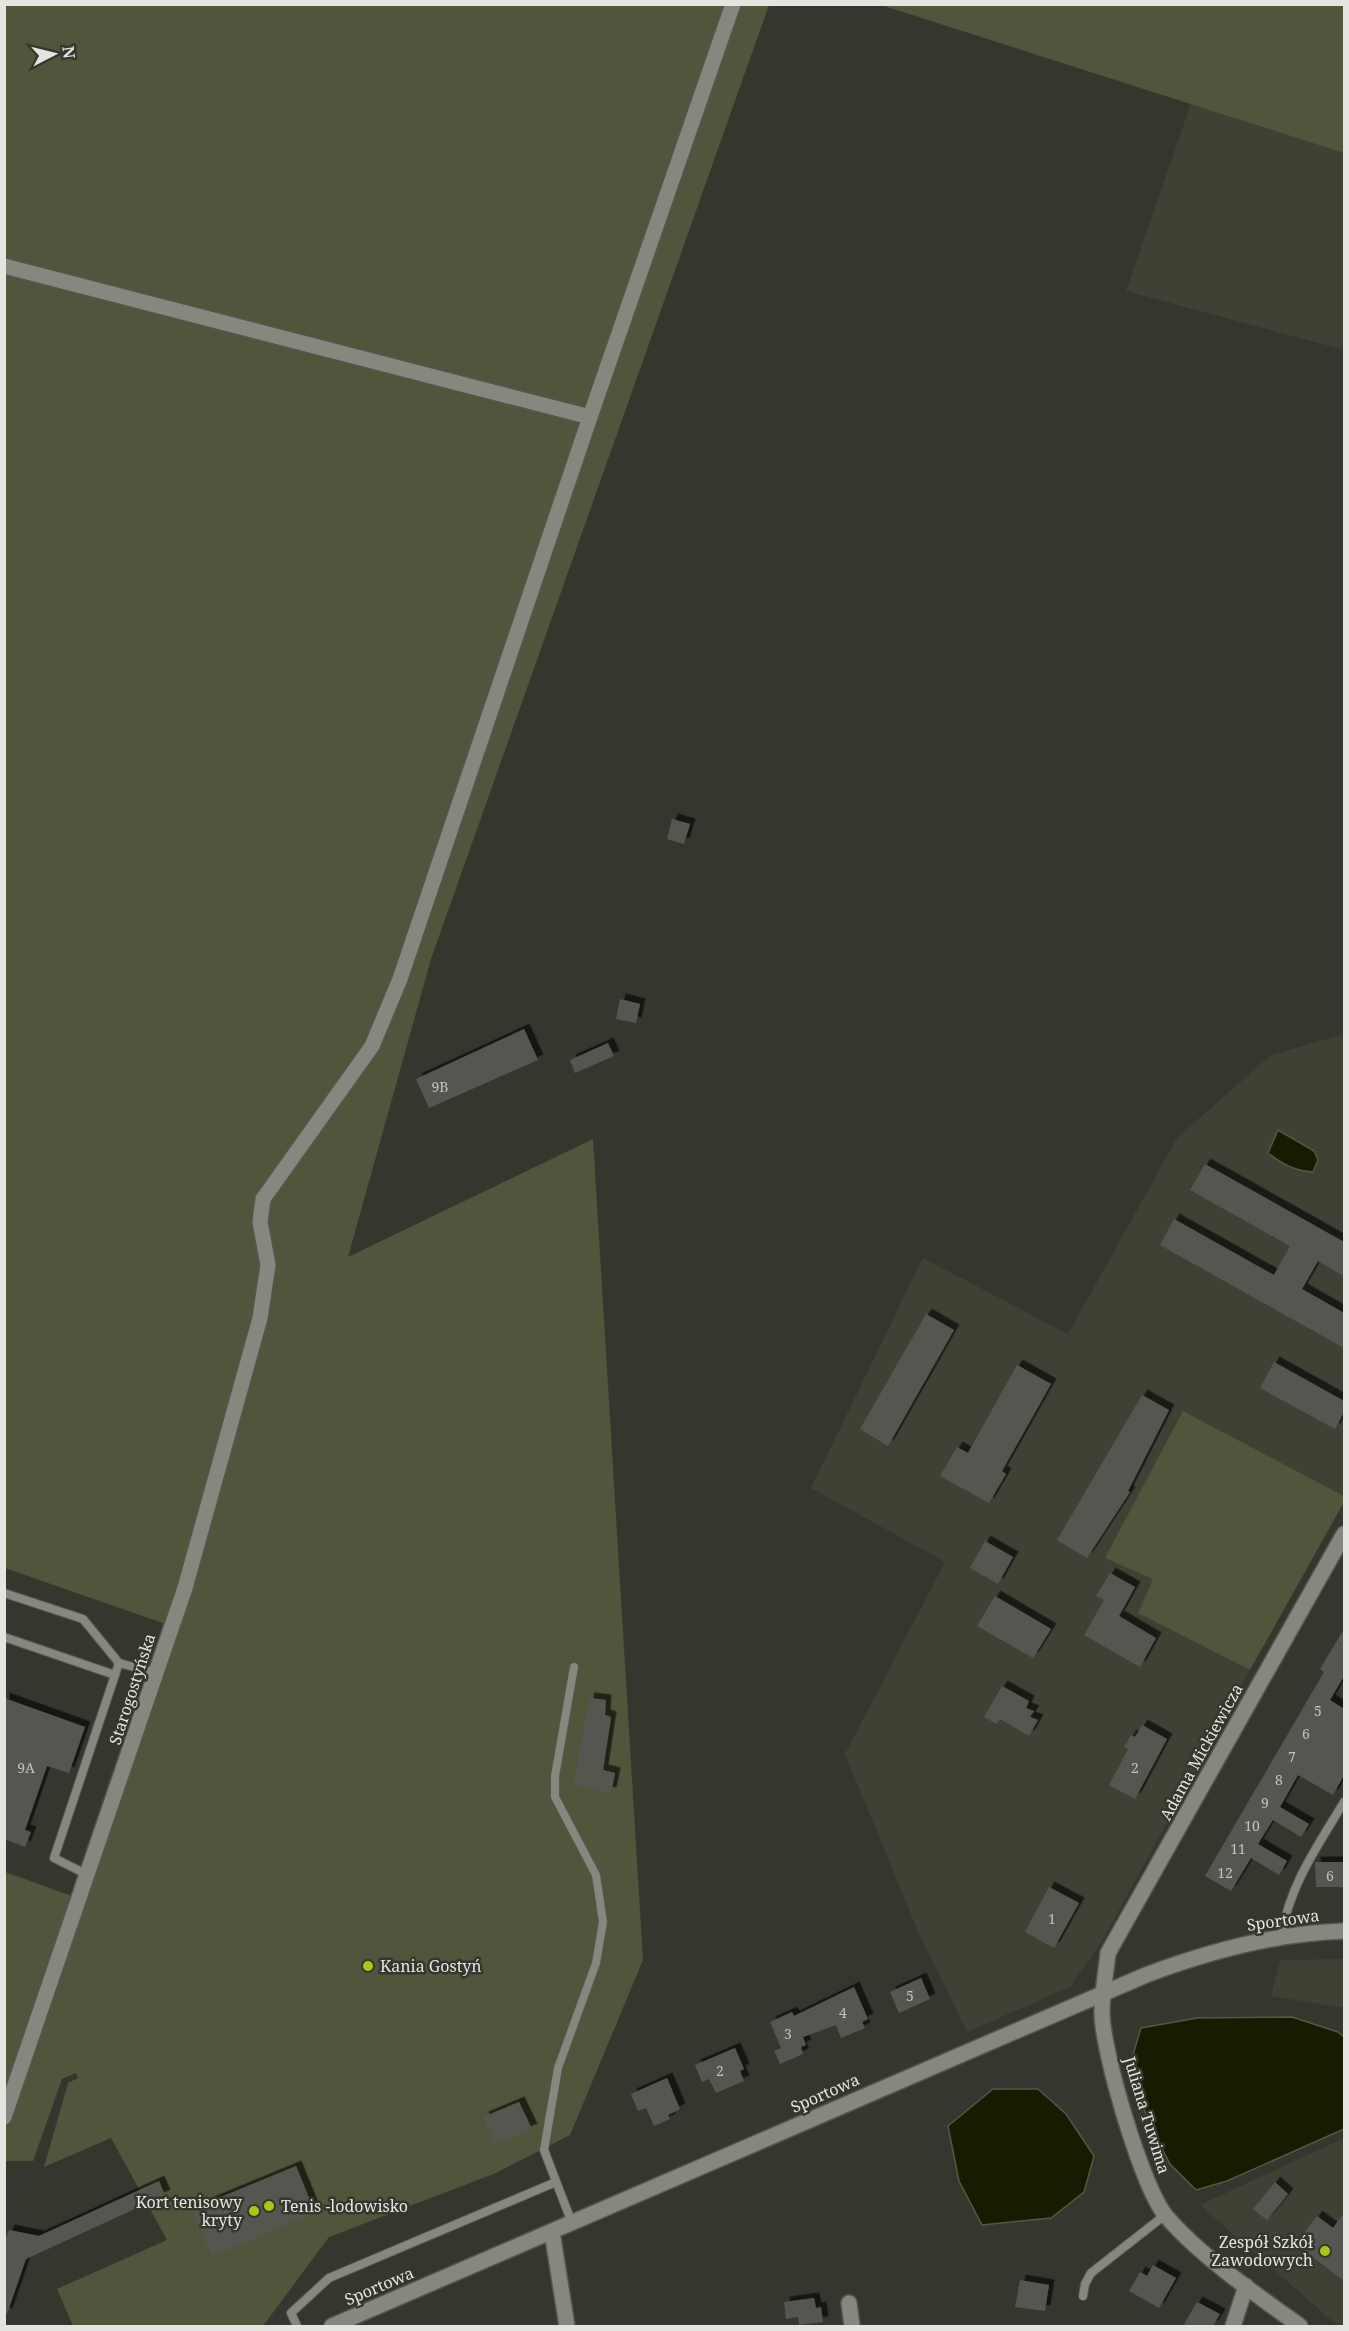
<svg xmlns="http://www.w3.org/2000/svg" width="1349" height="2331" font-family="'Noto Serif',serif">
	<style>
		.built { fill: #3e4134 }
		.green { fill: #4f563b }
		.water { fill: #161c00; stroke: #545843; stroke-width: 1.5 }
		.building { fill: #55574f; filter: url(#shadow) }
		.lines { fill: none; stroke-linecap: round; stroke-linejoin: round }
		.lane-casing { stroke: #55564f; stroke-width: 10 }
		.street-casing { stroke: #55564f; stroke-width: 18 }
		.secondary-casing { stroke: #55564f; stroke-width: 18 }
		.lane { stroke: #86887f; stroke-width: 8 }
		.street { stroke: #86887f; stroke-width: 15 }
		.secondary { stroke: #86887f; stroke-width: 15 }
		.poi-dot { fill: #abc716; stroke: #35372f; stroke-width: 2 }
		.labels { text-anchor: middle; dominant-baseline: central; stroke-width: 5; stroke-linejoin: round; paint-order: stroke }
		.number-label { font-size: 14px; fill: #c0c2bc }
		.street-label { font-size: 16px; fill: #e4e5e0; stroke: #35372f }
		.poi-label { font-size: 16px; fill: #e4e5e0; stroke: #35372f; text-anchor: start }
	</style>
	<defs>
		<filter id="shadow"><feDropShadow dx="5.5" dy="-5.5" stdDeviation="0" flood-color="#0009"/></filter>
	</defs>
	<rect width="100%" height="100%" fill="#35372f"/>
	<!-- built -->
	<g class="built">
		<polygon points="1194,95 1344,138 1344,350 1126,291"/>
		<polygon points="1344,1034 1344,1496 1183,1411 1154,1579 1138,1613 1250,1670 1103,1940 1070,1987 967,2032 920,1936 845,1754 945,1562 811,1488 923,1258 1068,1334 1177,1138 1271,1055"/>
		<polygon points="1344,1959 1344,2008 1271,1996 1280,1960"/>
		<polygon points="1344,2138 1344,2326 1338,2326 1200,2205"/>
	</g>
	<!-- green -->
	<g class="green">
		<polygon points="5,5 769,5 431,959 348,1257 593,1139 643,1960 570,2135 496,2173 329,2237 263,2326 73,2326 57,2289 167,2240 111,2138 44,2167 68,2083 78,2078 76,2073 62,2079 33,2161 5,2161 5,1872 83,1900 174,1627 5,1568"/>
		<polygon points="881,5 1344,5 1344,153"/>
		<polygon points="1183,1411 1344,1496 1344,1502 1250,1670 1138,1613 1153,1579 1105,1558"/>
	</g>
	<!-- water -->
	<g class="water">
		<path d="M1278 1130 1314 1151 1318 1160 1313 1172C1295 1171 1282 1164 1268 1153Z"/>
		<polygon points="1292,2017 1338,2032 1344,2037 1344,2129 1227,2181 1196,2190 1170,2164 1148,2121 1130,2065 1141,2028 1197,2018"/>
		<polygon points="993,2089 1038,2089 1066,2114 1094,2156 1084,2192 1051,2218 982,2225 959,2181 948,2126"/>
	</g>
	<!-- building -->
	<g class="building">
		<polygon points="672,819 690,824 684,844 667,839"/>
		<polygon points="620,999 640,1004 636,1023 616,1019"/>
		<polygon points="524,1029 538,1060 429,1108 416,1079"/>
		<polygon points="608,1043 614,1056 575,1073 570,1060"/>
		<polygon points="1205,1164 1344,1242 1344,1276 1318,1261 1302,1289 1344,1313 1344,1348 1160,1245 1174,1219 1274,1275 1290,1246 1190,1190"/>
		<polygon points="926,1314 954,1330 888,1446 860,1429"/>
		<polygon points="1274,1362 1344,1401 1344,1412 1335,1429 1260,1388"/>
		<polygon points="1017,1365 1051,1384 1002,1471 1006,1474 989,1503 940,1476 957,1447 968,1453"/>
		<polygon points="1142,1395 1169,1410 1128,1491 1130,1492 1087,1558 1057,1540"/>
		<polygon points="985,1541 1013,1557 998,1584 970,1568"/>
		<polygon points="1110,1573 1135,1587 1119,1616 1156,1638 1140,1667 1084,1635 1104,1600 1096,1596"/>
		<polygon points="995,1596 1051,1629 1033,1658 977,1626"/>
		<polygon points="1344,1629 1344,1676 1330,1700 1344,1709 1344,1775 1333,1795 1298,1775 1280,1807 1309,1824 1301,1837 1273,1820 1258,1844 1287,1861 1279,1875 1251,1858 1231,1891 1205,1876 1324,1672 1320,1669"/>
		<polygon points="1002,1686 1029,1701 1026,1708 1034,1711 1030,1717 1038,1720 1029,1736 1000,1719 997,1724 984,1717"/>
		<polygon points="4,1698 85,1727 69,1773 47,1766 25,1830 31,1832 25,1847 4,1839"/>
		<polygon points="589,1698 606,1700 605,1715 611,1717 603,1770 615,1773 611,1793 574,1784"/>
		<polygon points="1142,1725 1167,1739 1135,1799 1109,1785 1128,1749 1124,1747 1131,1735 1135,1737"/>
		<polygon points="1315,1862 1344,1862 1344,1887 1316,1887"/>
		<polygon points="1049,1887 1079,1903 1054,1948 1025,1932"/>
		<polygon points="921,1978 930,1999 899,2013 890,1992"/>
		<polygon points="854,1987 868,2019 862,2022 865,2028 841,2038 836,2025 803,2037 806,2045 801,2047 803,2054 780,2064 774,2051 781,2048 770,2022 792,2012 794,2016"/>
		<polygon points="735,2048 744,2069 740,2071 744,2081 716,2093 709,2079 702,2082 695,2065"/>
		<polygon points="667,2078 680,2109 668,2115 670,2119 654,2126 646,2108 638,2111 631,2094"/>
		<polygon points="519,2102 532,2129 495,2145 483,2117"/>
		<polygon points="296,2166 315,2213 212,2256 192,2209"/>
		<polygon points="159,2181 165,2195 26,2259 7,2314 4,2313 4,2243 9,2230 39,2236"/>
		<polygon points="1275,2182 1288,2194 1267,2220 1253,2209"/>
		<polygon points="1344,2213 1344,2281 1296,2244 1317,2216 1333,2228"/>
		<polygon points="1153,2265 1176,2278 1159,2308 1129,2291 1140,2272 1147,2276"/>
		<polygon points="1020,2280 1049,2285 1045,2311 1015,2307"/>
		<polygon points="814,2298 816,2308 821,2307 823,2322 799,2325 798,2317 786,2319 784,2302"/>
		<polygon points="1197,2302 1220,2314 1213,2326 1183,2326"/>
	</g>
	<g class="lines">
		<!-- lane casing -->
		<g class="lane-casing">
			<g id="lane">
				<polyline points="4,1593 83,1619 119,1663 156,1673"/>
				<polyline points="4,1637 115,1675"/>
				<polyline points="88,1875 54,1858 119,1663"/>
				<path d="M1281 1937C1290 1884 1317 1847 1344 1802"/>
				<polyline points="572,2223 544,2150 558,2068 596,1963 603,1922 596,1875 555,1797 555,1776 574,1667"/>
				<polyline points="1083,2296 1085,2284 1091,2273 1165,2215"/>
				<polyline points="297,2326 291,2313 329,2278 556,2182"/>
			</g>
		</g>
		<!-- street casing -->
		<g class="street-casing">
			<g id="street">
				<polyline points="4,266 590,417"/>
				<polyline points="552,2232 567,2326"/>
				<polyline points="849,2303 852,2326"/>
				<polyline points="1233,2326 1246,2286"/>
				<path d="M1300 2326C1258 2296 1199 2255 1166 2216 1142 2187 1102 2051 1102 2012 1102 1993 1106 1973 1108 1953L1344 1534"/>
			</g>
		</g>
		<!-- secondary casing -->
		<g class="secondary-casing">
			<g id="secondary">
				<polyline points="4,2117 185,1588 260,1318 268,1265 260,1222 263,1199 372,1046 400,979 590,417 733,4"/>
				<path d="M332 2326 1146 1975C1210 1951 1276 1933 1344 1931"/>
			</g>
		</g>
		<!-- lane -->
		<use href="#lane" class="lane"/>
		<!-- street -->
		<use href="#street" class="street"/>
		<!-- secondary -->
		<use href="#secondary" class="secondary"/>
	</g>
	<!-- markers -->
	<g class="poi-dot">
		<circle cx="368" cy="1966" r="6"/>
		<circle cx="269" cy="2206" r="6"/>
		<circle cx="254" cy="2211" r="6"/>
		<circle cx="1325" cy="2251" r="6"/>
	</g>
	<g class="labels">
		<!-- number labels -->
		<g class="number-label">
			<text x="440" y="1086">9B</text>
			<text x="1318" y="1710">5</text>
			<text x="1306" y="1733">6</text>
			<text x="1292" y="1756">7</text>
			<text x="26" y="1767">9A</text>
			<text x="1135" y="1767">2</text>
			<text x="1279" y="1779">8</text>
			<text x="1265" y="1802">9</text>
			<text x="1252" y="1825">10</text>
			<text x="1238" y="1848">11</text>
			<text x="1225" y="1872">12</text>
			<text x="1330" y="1875">6</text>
			<text x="1052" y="1918">1</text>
			<text x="910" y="1995">5</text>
			<text x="843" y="2012">4</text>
			<text x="788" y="2033">3</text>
			<text x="720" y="2070">2</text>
		</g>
		<!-- street labels -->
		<g class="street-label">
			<text transform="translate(132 1689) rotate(-72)">Starogostyńska</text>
			<text transform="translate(1201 1752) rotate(-61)">Adama Mickiewicza</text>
			<text transform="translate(1283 1920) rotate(-8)">Sportowa</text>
			<text transform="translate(825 2093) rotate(-24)">Sportowa</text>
			<text transform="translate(1147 2115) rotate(73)">Juliana Tuwima</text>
			<text transform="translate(379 2286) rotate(-23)">Sportowa</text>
		</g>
		<!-- poi labels -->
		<g class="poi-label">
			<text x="380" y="1966">Kania Gostyń</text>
			<text x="242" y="2202" text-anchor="end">Kort tenisowy<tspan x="242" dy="18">kryty</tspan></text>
			<text x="281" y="2206">Tenis -lodowisko</text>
			<text x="1313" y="2242" text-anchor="end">Zespół Szkół<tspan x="1313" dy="18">Zawodowych</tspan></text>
		</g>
	</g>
	<!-- border -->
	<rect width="1349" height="2331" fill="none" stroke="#e4e5e0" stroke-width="12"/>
	<!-- north arrow -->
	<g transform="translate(54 54) rotate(83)" stroke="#35372f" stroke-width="4.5" paint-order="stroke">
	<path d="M0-4.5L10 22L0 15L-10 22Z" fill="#e4e5e0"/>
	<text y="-9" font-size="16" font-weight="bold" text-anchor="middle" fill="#e4e5e0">N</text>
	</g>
</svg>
